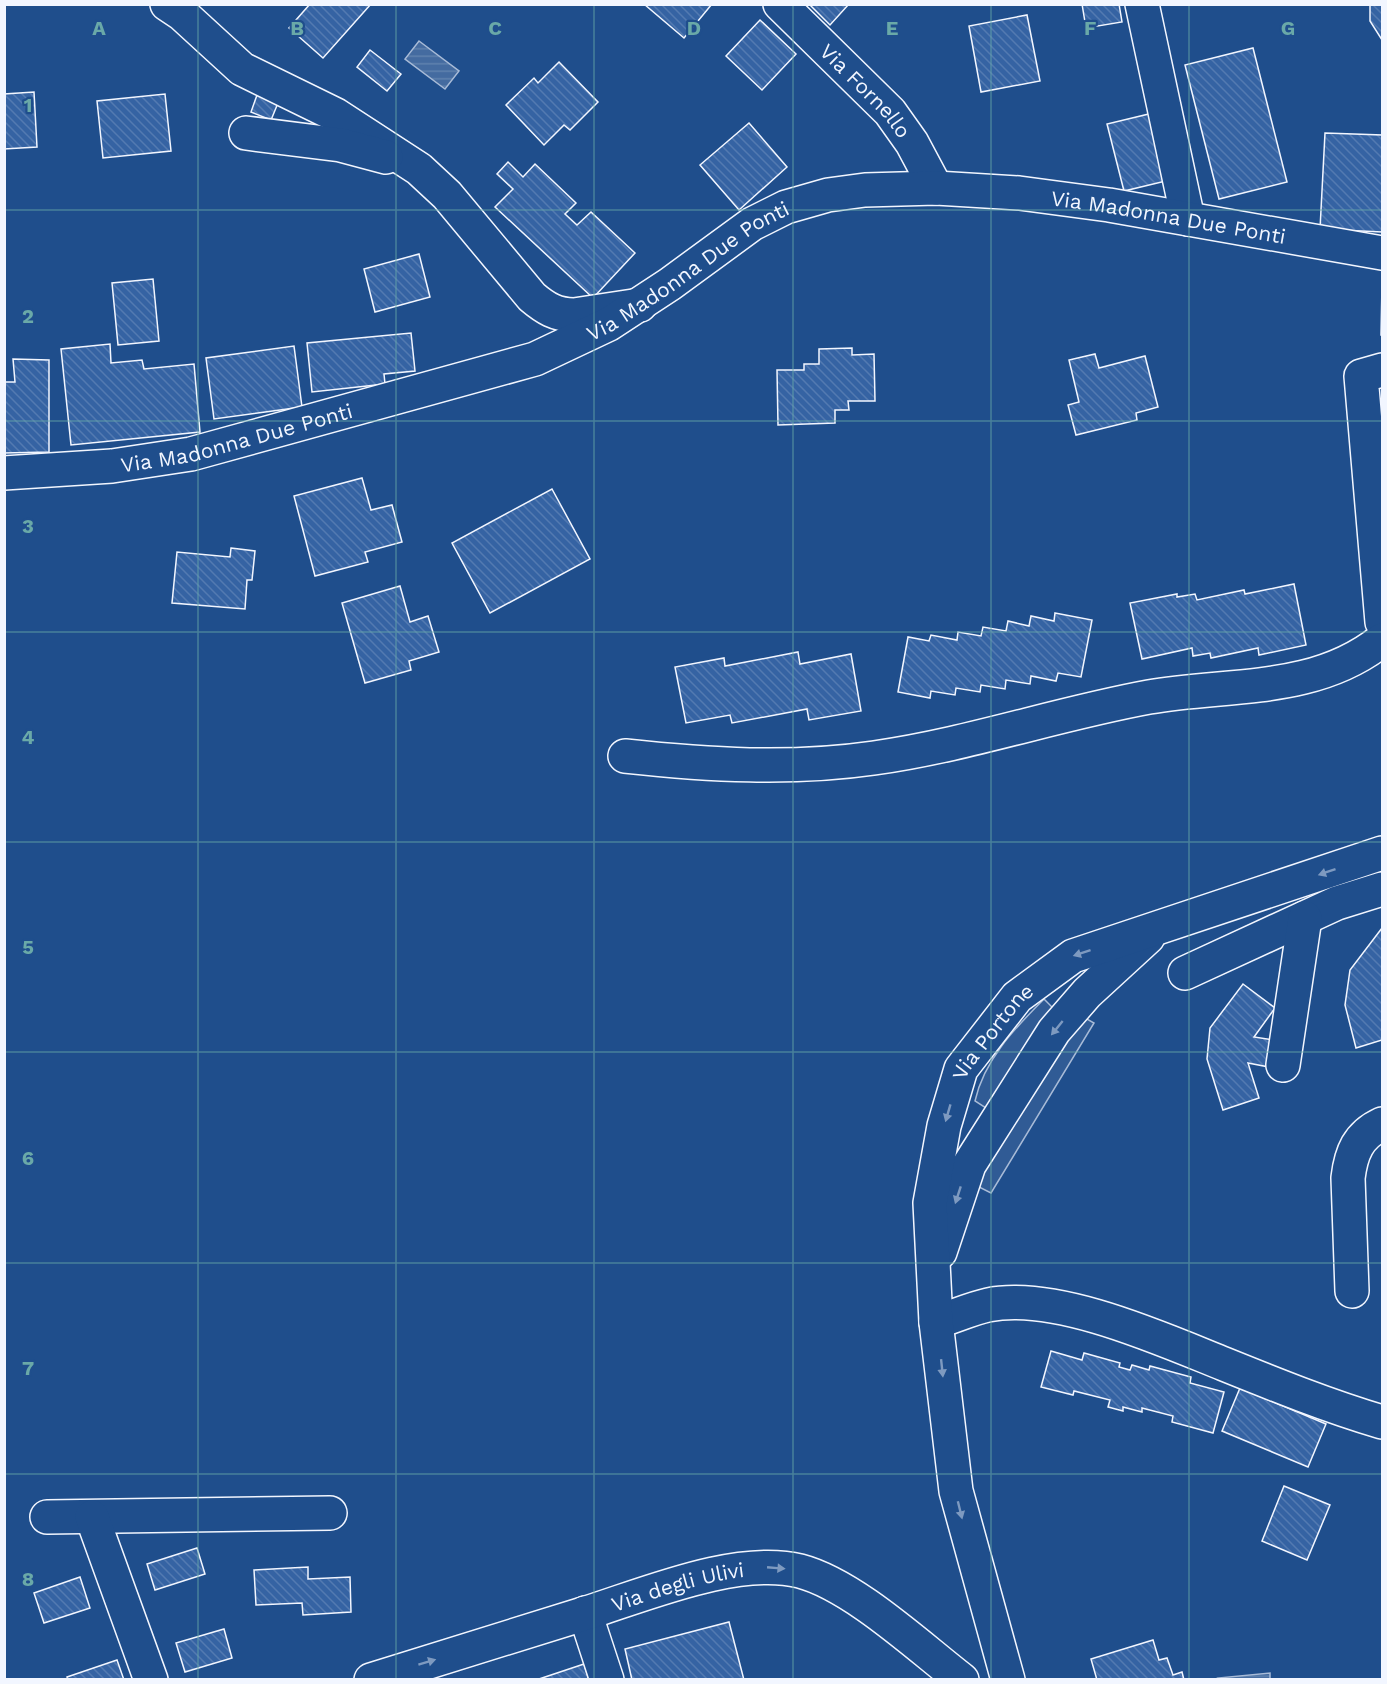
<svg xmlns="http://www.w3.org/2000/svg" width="1387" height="1684" font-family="'Work Sans',sans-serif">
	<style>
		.pitch { fill: #305b95; stroke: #a8bbd7; stroke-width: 1.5 }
		.water { fill: url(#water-rules); stroke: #a8bbd7; stroke-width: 1.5 }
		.building { fill: url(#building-back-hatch); stroke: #f2f6ff; stroke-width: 1.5 }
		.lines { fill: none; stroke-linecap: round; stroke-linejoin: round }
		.minor-casing { stroke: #f2f6ff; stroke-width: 36 }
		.major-casing { stroke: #f2f6ff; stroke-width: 36 }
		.minor { stroke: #1f4e8c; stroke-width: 33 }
		.major { stroke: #1f4e8c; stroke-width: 33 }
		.oneway { fill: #7e9ac0 }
		.grid { fill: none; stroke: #6aa9a8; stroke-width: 1.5; stroke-opacity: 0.55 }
		.labels { text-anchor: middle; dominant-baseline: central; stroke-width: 4.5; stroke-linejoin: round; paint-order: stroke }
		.street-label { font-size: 21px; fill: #f2f6ff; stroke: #1f4e8c }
		.grid-label { font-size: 20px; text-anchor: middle; font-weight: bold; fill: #6aa9a8; stroke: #1f4e8c; stroke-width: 4.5; stroke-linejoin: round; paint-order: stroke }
	</style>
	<defs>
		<pattern id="water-rules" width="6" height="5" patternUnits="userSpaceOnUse" patternTransform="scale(1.5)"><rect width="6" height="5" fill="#446ba0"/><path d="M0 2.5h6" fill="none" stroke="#5f81ae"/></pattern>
		<pattern id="building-back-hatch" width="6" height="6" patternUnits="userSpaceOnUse" patternTransform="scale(1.5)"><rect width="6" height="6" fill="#3563a3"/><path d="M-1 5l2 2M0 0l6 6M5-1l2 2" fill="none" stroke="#537ab1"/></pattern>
	</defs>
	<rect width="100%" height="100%" fill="#1f4e8c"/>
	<!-- pitch -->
	<g class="pitch">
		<path d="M1044 999 1053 1008 989 1110 975 1101C984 1060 1015 1028 1044 999Z"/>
		<polygon points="1078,1014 1094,1023 991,1193 973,1184"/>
	</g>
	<!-- water -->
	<g class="water">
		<polygon points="419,41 459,71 445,89 405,59"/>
		<polygon points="1270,1673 1270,1679 1219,1679 1218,1678"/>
	</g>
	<!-- building -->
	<g class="building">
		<polygon points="310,4 371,4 323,58 289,28"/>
		<polygon points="644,4 712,4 684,38"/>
		<polygon points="809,4 849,4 830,25"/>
		<polygon points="1082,4 1119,4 1122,22 1086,28"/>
		<polygon points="1370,4 1382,4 1382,40 1370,21"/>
		<polygon points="1027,15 1040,81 981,92 969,26"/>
		<polygon points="760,20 796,54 762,90 726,56"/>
		<polygon points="1253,48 1287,182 1219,199 1185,65"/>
		<polygon points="370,50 401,74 387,91 357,67"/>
		<polygon points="559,62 598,102 570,130 564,125 544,145 506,105 534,78 538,83"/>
		<polygon points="34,92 37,147 4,149 4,94"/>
		<polygon points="165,94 171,151 103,158 97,101"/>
		<polygon points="257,95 278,103 271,120 251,112"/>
		<polygon points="1153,113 1170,180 1124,191 1107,124"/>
		<polygon points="749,123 787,167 739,210 700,165"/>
		<polygon points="1325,133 1382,135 1382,232 1320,229"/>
		<polygon points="508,162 523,177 535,164 576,203 565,214 577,225 591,212 635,253 593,298 495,207 513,189 497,174"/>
		<polygon points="419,254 430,297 375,312 364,269"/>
		<polygon points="153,279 159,341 118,345 112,283"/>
		<polygon points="1382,285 1382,335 1381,335"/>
		<polygon points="411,333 415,371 384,374 385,384 312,392 307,343"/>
		<polygon points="110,344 111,363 142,360 144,369 194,364 200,432 71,445 61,349"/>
		<polygon points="294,346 302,407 214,419 206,358"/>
		<polygon points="852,348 852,355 874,354 875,401 848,401 849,410 835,410 835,423 778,425 777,370 804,370 804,364 819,364 819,349"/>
		<polygon points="1095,354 1099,368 1145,356 1158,407 1136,413 1137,420 1076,435 1068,405 1079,402 1069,360"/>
		<polygon points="13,359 49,360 49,452 4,453 4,382 15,382"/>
		<polygon points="362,478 371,510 392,505 402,542 365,552 368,562 315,576 294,496"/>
		<polygon points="552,489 590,559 490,613 452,543"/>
		<polygon points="231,548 255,551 252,580 247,580 245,609 172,603 177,552 230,557"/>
		<polygon points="1294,584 1306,645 1259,655 1258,648 1211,658 1210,653 1193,656 1192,648 1142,659 1130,603 1177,594 1177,597 1195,594 1197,600 1244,590 1245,594"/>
		<polygon points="400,586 410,622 428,616 439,652 409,661 411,670 365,683 342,603"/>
		<polygon points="1055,613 1092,620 1081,677 1058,673 1056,681 1031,676 1030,684 1006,680 1005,689 981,685 980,692 956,688 955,695 931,691 930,698 898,692 908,637 929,641 931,635 957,640 958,632 981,636 983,627 1006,631 1008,621 1029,626 1031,616 1054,621"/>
		<polygon points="798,652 800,664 851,654 861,711 809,720 807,709 732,723 730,715 686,723 675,667 724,658 725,666"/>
		<polygon points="1382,928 1382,1040 1356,1048 1345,1005 1350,970"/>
		<polygon points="1243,984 1275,1008 1254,1037 1274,1040 1269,1067 1248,1063 1259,1098 1223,1110 1207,1059 1210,1028"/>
		<polygon points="1051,1351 1082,1360 1084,1353 1120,1363 1119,1367 1130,1370 1132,1365 1149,1370 1150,1366 1191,1377 1190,1383 1224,1392 1213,1433 1172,1422 1173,1416 1142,1408 1142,1412 1123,1407 1123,1411 1108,1407 1110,1400 1074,1391 1073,1395 1041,1387"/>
		<polygon points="1240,1388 1326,1424 1308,1467 1222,1431"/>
		<polygon points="1284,1486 1330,1505 1307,1560 1262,1541"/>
		<polygon points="197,1548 205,1574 155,1590 147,1564"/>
		<polygon points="308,1567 308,1579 350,1577 351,1612 303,1615 302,1603 256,1605 254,1570"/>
		<polygon points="80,1577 90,1608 44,1623 34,1593"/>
		<polygon points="729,1622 744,1680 632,1680 625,1649"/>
		<polygon points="224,1629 232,1658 185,1672 176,1643"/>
		<polygon points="1153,1640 1159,1660 1167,1658 1173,1675 1182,1672 1184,1680 1097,1680 1091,1659"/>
		<polygon points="117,1660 124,1680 68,1680 67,1677"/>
		<polygon points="584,1664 589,1680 536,1680"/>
	</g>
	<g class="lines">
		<!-- minor casing -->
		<g class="minor-casing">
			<g id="minor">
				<path d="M167 4 182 14 242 69 336 115 419 169 447 195 532 297C545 308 556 315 574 315L640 305"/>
				<path id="s1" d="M780 4 890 112 912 143 936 188"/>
				<polyline points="1142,4 1188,219"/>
				<polyline points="246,133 341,145 386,157"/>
				<polyline points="1382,370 1361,376 1382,622"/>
				<path d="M625 756C708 765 791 770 874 758 967 745 1056 714 1149 697 1229 683 1315 694 1382 640"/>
				<polyline points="1185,973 1337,903 1382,889"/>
				<polyline points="1283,1065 1305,918"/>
				<polyline points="940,1252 969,1165 1054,1031 1087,993 1148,937"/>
				<path d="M1352 1291 1348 1178C1351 1153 1358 1135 1382 1124"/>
				<path d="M936 1322C953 1317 970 1309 988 1305 1055 1291 1162 1339 1224 1364 1276 1385 1328 1406 1382 1422"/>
				<polyline points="47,1517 330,1513"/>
				<polyline points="92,1517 151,1680"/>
				<polyline points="585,1613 607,1680"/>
				<path id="s2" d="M371 1680C440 1658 510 1637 580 1615 642 1596 736 1555 800 1571 853 1585 918 1646 962 1680"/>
				<path id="s3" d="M1008 1680 956 1491 936 1322 930 1203 944 1126 961 1069 1017 997 1073 956 1382 853"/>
			</g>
		</g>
		<!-- major casing -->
		<g class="major-casing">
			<g id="major">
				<path id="s4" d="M4 473 112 466 191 454 535 359 609 324 670 284 752 224 786 207 828 195 865 190 936 188 1019 193 1109 205 1382 253"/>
			</g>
		</g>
		<!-- minor -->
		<use href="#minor" class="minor"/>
		<!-- major -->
		<use href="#major" class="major"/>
	</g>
	<!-- one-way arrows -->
	<defs><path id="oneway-solid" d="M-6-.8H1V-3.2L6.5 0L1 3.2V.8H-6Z" transform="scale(1.5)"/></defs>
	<g class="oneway">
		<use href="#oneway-solid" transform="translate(1327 872) rotate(161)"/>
		<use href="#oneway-solid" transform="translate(1082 953) rotate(162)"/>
		<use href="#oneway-solid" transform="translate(1057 1028) rotate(129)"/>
		<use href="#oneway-solid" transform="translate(948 1113) rotate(106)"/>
		<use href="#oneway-solid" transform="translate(958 1195) rotate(108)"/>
		<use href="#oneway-solid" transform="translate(942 1368) rotate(84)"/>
		<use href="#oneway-solid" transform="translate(960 1510) rotate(76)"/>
		<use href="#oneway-solid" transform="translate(776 1568) rotate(5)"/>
		<use href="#oneway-solid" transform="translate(427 1662) rotate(-17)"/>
	</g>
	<!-- grid -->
	<path class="grid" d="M198 4V1680M396 4V1680M594 4V1680M793 4V1680M991 4V1680M1189 4V1680M4 210H1382M4 421H1382M4 632H1382M4 842H1382M4 1052H1382M4 1263H1382M4 1474H1382"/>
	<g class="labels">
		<!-- street labels -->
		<g class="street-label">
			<text stroke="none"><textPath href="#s1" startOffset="122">Via Fornello</textPath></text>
			<text stroke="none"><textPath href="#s4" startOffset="1226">Via Madonna Due Ponti</textPath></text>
			<text stroke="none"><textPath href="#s4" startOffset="722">Via Madonna Due Ponti</textPath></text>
			<text stroke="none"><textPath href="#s4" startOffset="236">Via Madonna Due Ponti</textPath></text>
			<text stroke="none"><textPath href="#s3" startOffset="672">Via Portone</textPath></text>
			<text stroke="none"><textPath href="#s2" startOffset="321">Via degli Ulivi</textPath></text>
		</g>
	</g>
	<g class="grid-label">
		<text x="99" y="35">A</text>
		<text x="297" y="35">B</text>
		<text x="495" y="35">C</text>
		<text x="694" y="35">D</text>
		<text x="892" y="35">E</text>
		<text x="1090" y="35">F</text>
		<text x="1288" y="35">G</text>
		<text x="28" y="112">1</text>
		<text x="28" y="323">2</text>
		<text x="28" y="533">3</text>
		<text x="28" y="744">4</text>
		<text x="28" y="954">5</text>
		<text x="28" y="1165">6</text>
		<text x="28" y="1375">7</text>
		<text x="28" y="1586">8</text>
	</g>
	<!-- border -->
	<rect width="1387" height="1684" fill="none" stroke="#f2f6ff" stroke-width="12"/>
</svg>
